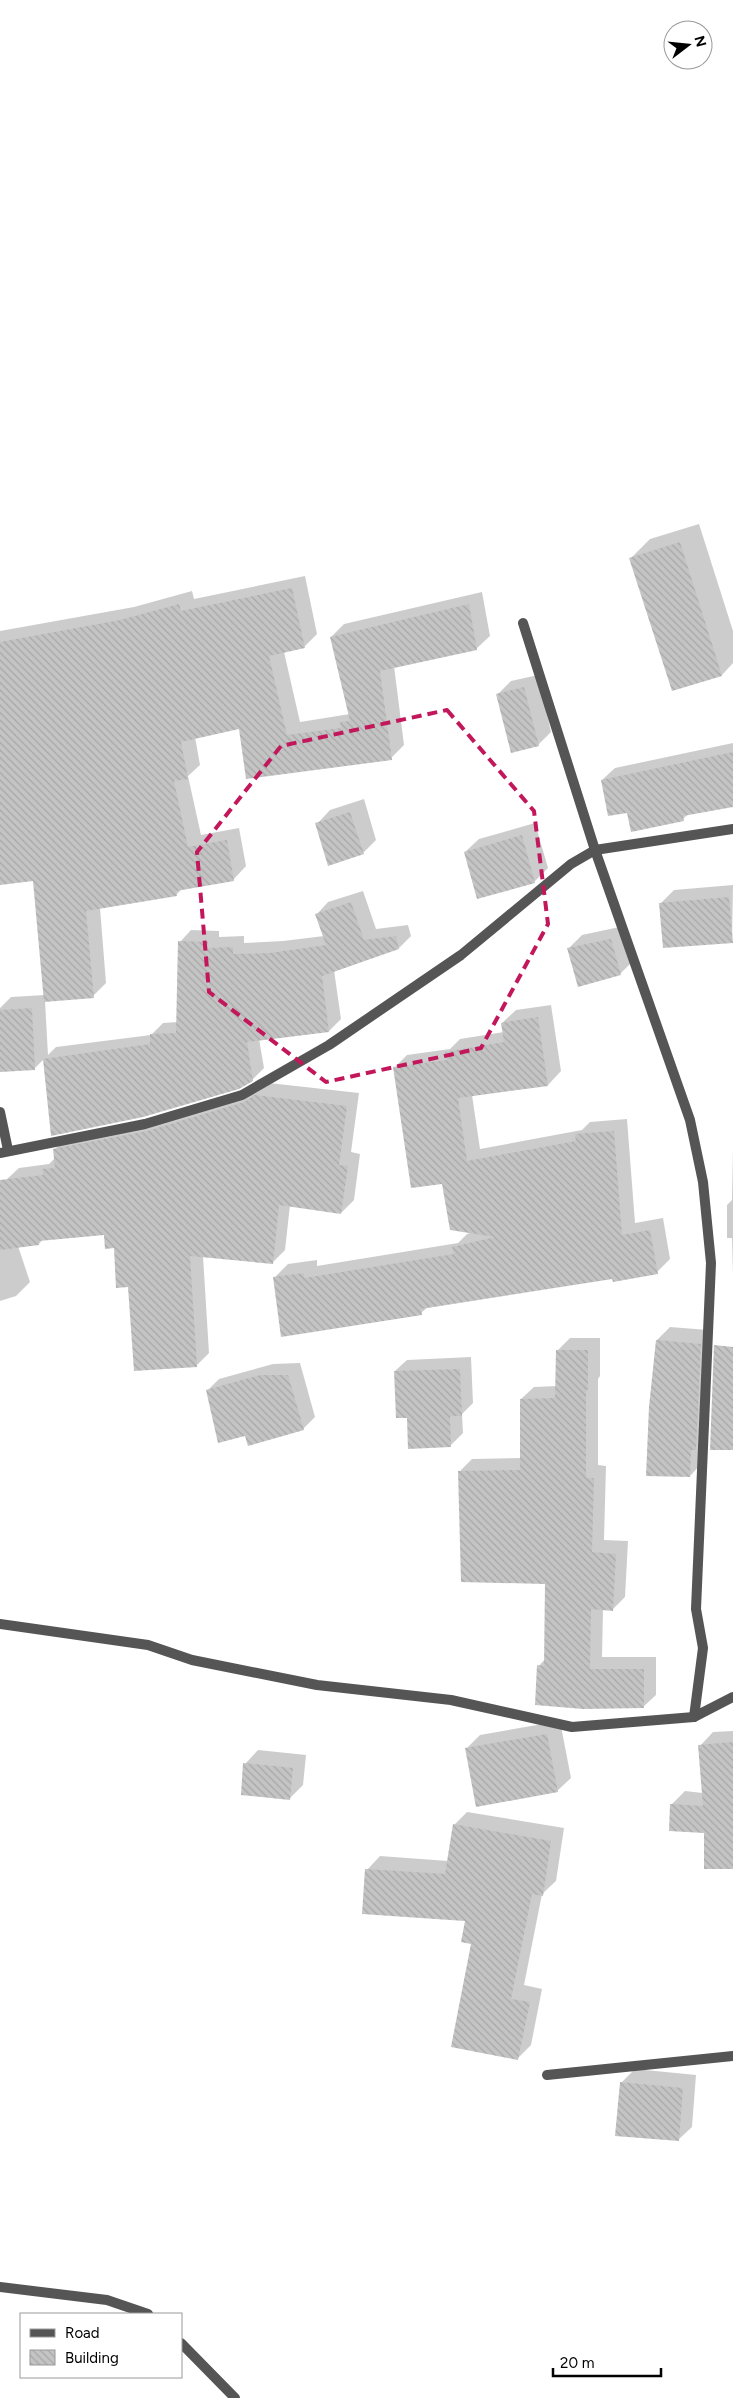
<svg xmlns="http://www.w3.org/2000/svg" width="733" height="2398" font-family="Figtree,sans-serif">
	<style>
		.shadow { fill: #0003 }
		.building { fill: url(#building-back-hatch) }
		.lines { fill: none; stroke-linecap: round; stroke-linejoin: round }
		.minor { stroke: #555; stroke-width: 10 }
		.marked { fill: none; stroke: #c2185b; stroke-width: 4; stroke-dasharray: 10 6; stroke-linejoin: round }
	</style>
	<defs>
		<pattern id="building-back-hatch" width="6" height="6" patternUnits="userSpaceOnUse" patternTransform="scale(1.25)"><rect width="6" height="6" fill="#c4c4c4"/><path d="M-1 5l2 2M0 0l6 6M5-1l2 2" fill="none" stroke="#a7a7a7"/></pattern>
	</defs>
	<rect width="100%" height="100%" fill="#fff"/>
	<!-- shadow -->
	<g class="shadow">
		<polygon points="699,524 733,631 733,663 722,675 673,690 631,558 650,539"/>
		<polygon points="305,576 317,634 304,647 284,652 300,722 350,714 331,637 344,624 482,592 490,636 476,649 394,666 404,745 391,758 240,727 195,737 200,765 188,776 201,835 239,828 246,866 233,880 182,889 176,895 100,908 106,983 93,996 45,1001 48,1055 56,1047 151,1035 163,1023 178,1022 180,942 191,930 219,931 219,937 244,936 244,943 283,941 324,936 317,914 328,902 363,891 376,929 408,925 411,936 399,948 334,970 341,1019 329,1031 259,1039 264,1068 252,1080 44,1059 35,1068 0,1050 0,1008 11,997 45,995 34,879 0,884 0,631 134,607 192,591 194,599"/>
		<polygon points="538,675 551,732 538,745 498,694 511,681"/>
		<polygon points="733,743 733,805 688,814 683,819 602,780 615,768"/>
		<polygon points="364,799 376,840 363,853 317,824 330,810"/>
		<polygon points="535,823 548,868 534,882 465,852 479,839"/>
		<polygon points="733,885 732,941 660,904 674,890"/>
		<polygon points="624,926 634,960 621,973 579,985 568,949 582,935"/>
		<polygon points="551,1005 561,1071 548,1085 472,1095 480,1149 582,1130 590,1122 627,1119 635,1223 663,1218 670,1259 657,1272 429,1306 421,1313 275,1277 288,1264 317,1260 317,1266 458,1243 467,1234 473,1232 444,1182 394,1068 407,1055 450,1049 460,1039 504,1032 502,1023 516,1010"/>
		<polygon points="269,1083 359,1093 351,1152 360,1154 354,1200 341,1213 290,1205 285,1250 272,1263 203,1256 209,1353 197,1365 105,1234 43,1239 39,1244 18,1246 30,1282 16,1296 0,1301 0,1227 6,1180 19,1168 49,1164 55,1158 54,1150 67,1137 161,1118"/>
		<polygon points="733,1149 733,1274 732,1238 727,1238 727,1205 732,1200"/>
		<polygon points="670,1327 708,1330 703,1462 690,1476 657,1340"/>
		<polygon points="570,1338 600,1338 600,1376 598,1379 598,1465 606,1466 604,1540 628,1541 625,1597 613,1609 603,1609 602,1657 656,1657 656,1695 643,1707 539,1666 545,1659 547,1583 459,1472 472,1459 522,1458 521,1399 534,1387 557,1386 557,1351"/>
		<polygon points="471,1357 473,1403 462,1414 463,1433 451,1445 408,1416 395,1371 407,1360"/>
		<polygon points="300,1363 315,1417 303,1429 246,1435 207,1391 219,1379 273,1364"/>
		<polygon points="560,1721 571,1778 557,1791 467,1748 480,1735"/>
		<polygon points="733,1731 733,1868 705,1832 671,1805 685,1791 703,1793 700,1746 713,1732"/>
		<polygon points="258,1750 306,1755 303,1785 290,1798 245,1764"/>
		<polygon points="467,1812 564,1828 556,1881 542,1894 524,1985 542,1989 531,2045 517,2059 472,1943 466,1920 367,1870 380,1856 448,1861 454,1825"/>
		<polygon points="635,2069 696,2075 692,2127 678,2140 621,2083"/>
	</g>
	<!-- building -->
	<g class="building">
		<polygon points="680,542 722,676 672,691 629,558"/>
		<polygon points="292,588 305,648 269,656 287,735 341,728 340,722 350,721 330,637 469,604 477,650 380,671 392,760 246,779 239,729 181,742 188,779 174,781 188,847 227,840 234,881 176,891 177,896 86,911 94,998 44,1002 33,881 0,885 0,642 120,620 179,604 181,611"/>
		<polygon points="524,687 539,746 511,753 496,694"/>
		<polygon points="733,752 733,807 683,816 684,821 631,832 627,813 608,816 601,780"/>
		<polygon points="350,812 364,854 328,866 315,823"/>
		<polygon points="522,835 535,883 477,899 464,852"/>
		<polygon points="729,897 733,943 663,948 659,903"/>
		<polygon points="351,902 364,940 396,936 399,949 322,976 329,1032 247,1042 253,1081 239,1089 143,1117 51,1136 43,1059 150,1044 150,1034 176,1033 178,941 208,942 208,948 233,947 233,954 270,953 326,945 315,914"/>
		<polygon points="611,939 621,975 578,987 567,948"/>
		<polygon points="32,1008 35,1070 0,1072 0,1010"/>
		<polygon points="538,1017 548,1086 458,1098 467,1161 576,1141 575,1134 614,1131 622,1235 650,1230 658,1274 613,1282 612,1279 421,1309 422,1315 281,1337 273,1277 304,1273 304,1278 454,1254 452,1247 495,1237 450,1230 442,1184 411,1188 393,1067 447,1060 445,1052 504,1042 501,1023"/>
		<polygon points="255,1095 347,1106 339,1165 348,1166 341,1214 279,1205 273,1264 190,1256 197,1367 134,1371 128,1287 116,1288 114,1248 105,1249 104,1235 39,1241 39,1245 0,1250 0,1180 43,1175 42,1169 55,1168 53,1149 147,1131 244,1102"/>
		<polygon points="656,1340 701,1344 696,1450 691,1450 690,1477 646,1476 649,1407"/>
		<polygon points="714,1345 733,1347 733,1450 710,1450"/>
		<polygon points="556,1350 588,1350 588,1390 586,1390 586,1478 594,1478 592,1552 616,1554 613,1611 591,1609 590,1669 644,1669 644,1708 583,1709 535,1705 537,1665 544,1666 545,1584 461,1582 458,1471 520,1470 520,1399 555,1398"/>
		<polygon points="460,1369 462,1416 450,1416 451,1447 408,1449 407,1418 396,1418 394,1371"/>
		<polygon points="260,1375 288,1375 304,1430 248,1446 245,1436 218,1443 206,1390"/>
		<polygon points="547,1734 558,1792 476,1807 465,1748"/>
		<polygon points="733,1742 733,1869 704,1869 704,1833 669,1831 670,1804 703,1806 698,1745"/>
		<polygon points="243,1763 293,1768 290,1800 241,1795"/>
		<polygon points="453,1824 551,1841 543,1896 532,1894 511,1999 530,2002 518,2060 451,2047 471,1944 461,1942 465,1921 362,1914 365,1869 445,1874"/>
		<polygon points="620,2082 683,2088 679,2141 615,2136"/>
	</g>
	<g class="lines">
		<!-- minor -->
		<g class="minor">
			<polyline points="523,623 595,850 690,1120 703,1182 711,1263 696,1609 703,1648 694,1717 733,1697"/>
			<polyline points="0,1112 8,1150"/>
			<polyline points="0,1153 145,1124 242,1095 329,1045 461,955 571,864 595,850 733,829"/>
			<polyline points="0,1624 148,1645 192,1660 317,1685 451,1700 572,1727 694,1717"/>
			<polyline points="547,2075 733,2056"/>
			<polyline points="0,2287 107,2300 148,2314"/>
			<polyline points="181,2343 235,2398"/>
		</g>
	</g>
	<!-- marked area -->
	<path class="marked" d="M447 710 534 811 548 924 481 1048 326 1082 209 992 197 852 281 746Z"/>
	<!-- legend -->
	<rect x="20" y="2313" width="162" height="65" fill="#ffffff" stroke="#999999"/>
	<rect x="30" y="2329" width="25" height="8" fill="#555555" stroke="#999999"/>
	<text x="65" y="2338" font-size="15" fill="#000000">Road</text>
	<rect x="30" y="2350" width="25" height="15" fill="url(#building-back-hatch)" stroke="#999999"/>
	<text x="65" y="2363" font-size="15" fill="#000000">Building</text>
	<!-- north arrow -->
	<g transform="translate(688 45) rotate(74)"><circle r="24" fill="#ffffff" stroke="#999999"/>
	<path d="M0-4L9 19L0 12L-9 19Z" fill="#000000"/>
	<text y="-8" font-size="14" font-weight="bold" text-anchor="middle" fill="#000000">N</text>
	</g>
	<!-- scale -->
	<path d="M553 2368v8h108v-8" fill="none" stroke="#000000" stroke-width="2.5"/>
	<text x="560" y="2368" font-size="15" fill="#000000" stroke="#ffffff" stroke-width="4" paint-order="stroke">20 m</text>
</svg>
